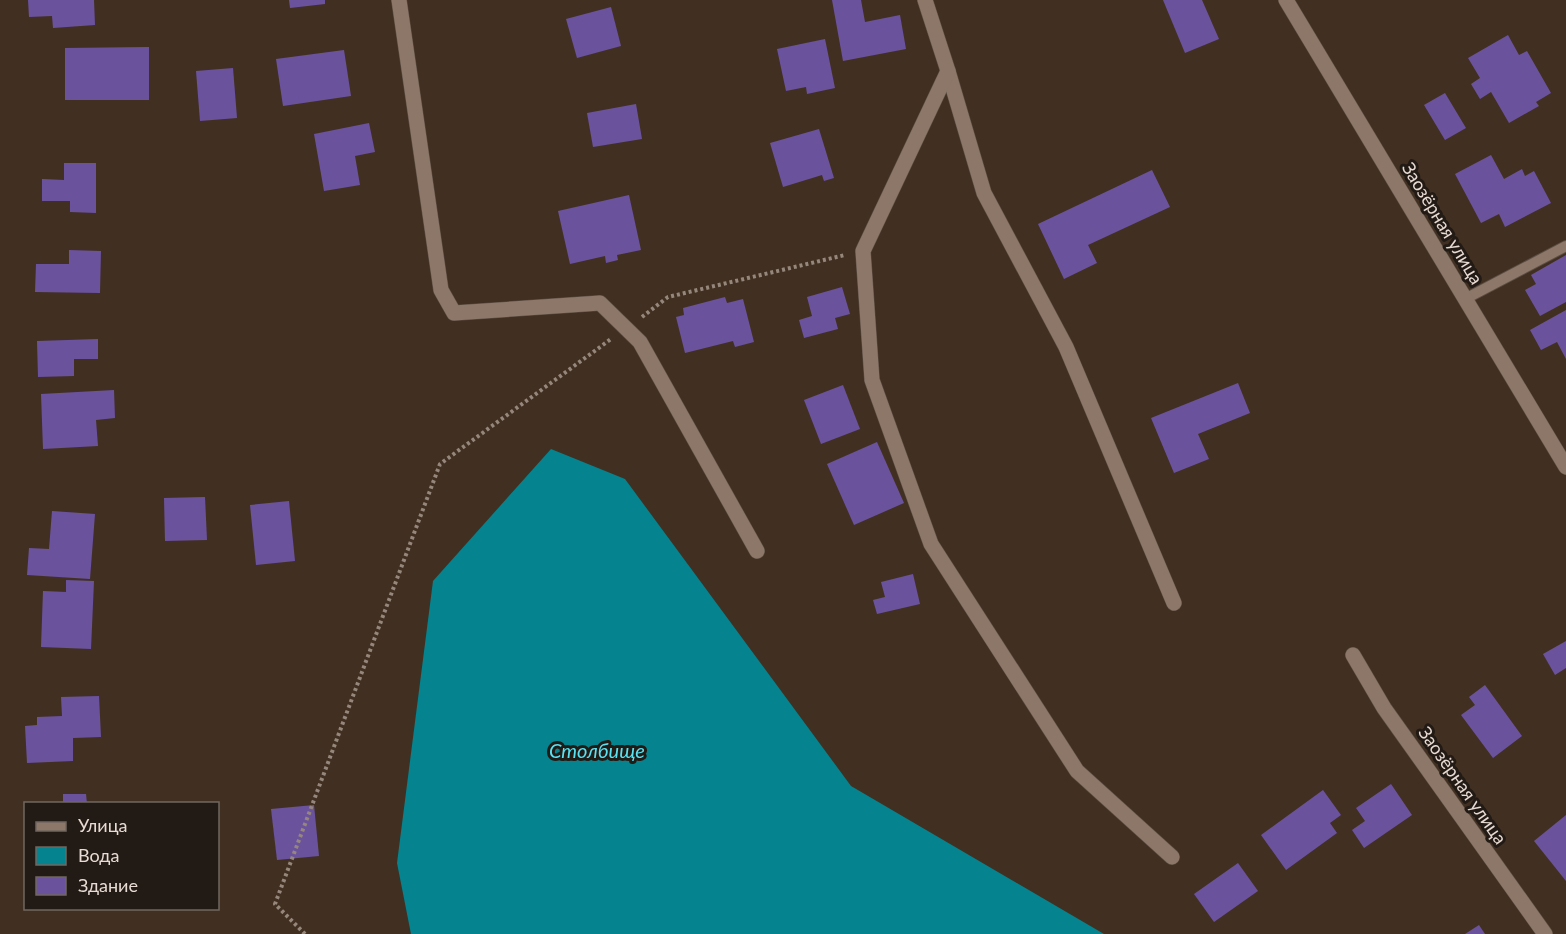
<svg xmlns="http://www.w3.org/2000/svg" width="1566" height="934" font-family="Lato,sans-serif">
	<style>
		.water { fill: #05838f }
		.building { fill: #6b529d }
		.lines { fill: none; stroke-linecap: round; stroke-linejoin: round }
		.lane-casing { stroke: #5d4e43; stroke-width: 12 }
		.street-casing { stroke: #5d4e43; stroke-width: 16 }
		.path { stroke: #95877c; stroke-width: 4; stroke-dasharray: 3 3; stroke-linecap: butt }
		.lane { stroke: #8c7769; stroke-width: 10 }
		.street { stroke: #8c7769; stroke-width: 15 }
		.labels { text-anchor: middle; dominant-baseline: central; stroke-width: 6; stroke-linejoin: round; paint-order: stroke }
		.street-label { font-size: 18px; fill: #e7dbd3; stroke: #221a14 }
		.water-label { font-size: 20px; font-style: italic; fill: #59e2f2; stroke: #221a14 }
	</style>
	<rect width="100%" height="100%" fill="#413022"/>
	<!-- water -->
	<polygon class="water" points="551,449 625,479 851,786 1104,934 411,934 397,863 433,581"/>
	<!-- building -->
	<g class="building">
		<polygon points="28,0 94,0 95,25 53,28 52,16 29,17"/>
		<polygon points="289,0 325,0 325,4 290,8"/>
		<polygon points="832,0 861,0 865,22 900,15 906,49 843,61"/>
		<polygon points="1163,0 1202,0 1219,39 1185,53"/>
		<polygon points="611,7 621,46 577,58 566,19"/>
		<polygon points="1508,35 1519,55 1527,51 1551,93 1536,102 1539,106 1509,123 1491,92 1480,99 1471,84 1480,78 1468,58"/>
		<polygon points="825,39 835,88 807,94 806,87 786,91 777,49"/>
		<polygon points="149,47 149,100 65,100 65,48"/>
		<polygon points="344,50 351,96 283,106 276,59"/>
		<polygon points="233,68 237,118 200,121 196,71"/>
		<polygon points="1445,93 1466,128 1445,140 1424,105"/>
		<polygon points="636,104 642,139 593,147 587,113"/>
		<polygon points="369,123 375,152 355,156 360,185 324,191 314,134"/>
		<polygon points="819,129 834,178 824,181 822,175 783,187 770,143"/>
		<polygon points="1491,155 1504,179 1522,169 1525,176 1534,171 1551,203 1505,227 1499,214 1481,223 1455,174"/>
		<polygon points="64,163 96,163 96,213 70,212 70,201 42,201 42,179 64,180"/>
		<polygon points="1152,170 1170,207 1088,245 1097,263 1064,279 1038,224"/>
		<polygon points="629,195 641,250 617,255 618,260 606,263 605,256 570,264 558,211"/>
		<polygon points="69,250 101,251 100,293 35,292 36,264 69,264"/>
		<polygon points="1566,255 1566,302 1540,316 1525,290 1536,284 1531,275"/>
		<polygon points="842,287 850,314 835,318 838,329 804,338 799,320 812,316 807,297"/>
		<polygon points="725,297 727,303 743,299 754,342 735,347 733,341 685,353 676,317 684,315 683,308"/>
		<polygon points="1566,310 1566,359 1557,342 1541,350 1530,330"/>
		<polygon points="98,339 98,359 74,359 74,376 38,377 37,341"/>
		<polygon points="1238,383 1250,413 1198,434 1209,459 1174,473 1151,418"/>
		<polygon points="843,385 860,429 821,444 804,400"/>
		<polygon points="114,390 115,418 96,420 98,446 43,449 41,394"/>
		<polygon points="877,442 904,503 854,525 827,464"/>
		<polygon points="205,497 207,540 165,541 164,498"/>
		<polygon points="289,501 295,561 256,565 250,505"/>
		<polygon points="52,511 95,514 90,579 27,575 29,548 49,549"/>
		<polygon points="913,574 920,604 877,614 873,600 885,597 881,582"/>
		<polygon points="66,580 94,581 91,649 41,647 43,591 66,592"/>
		<polygon points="1566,641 1566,668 1555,675 1543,654"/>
		<polygon points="1485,685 1522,736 1493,758 1461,715 1475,705 1469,697"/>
		<polygon points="99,696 101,737 73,738 73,761 27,763 25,726 37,725 37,717 62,716 61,697"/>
		<polygon points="1391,784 1412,815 1364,848 1352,830 1365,821 1356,808"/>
		<polygon points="1323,790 1341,815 1330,823 1337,833 1286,870 1261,835"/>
		<polygon points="63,794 86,794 87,804 63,804"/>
		<polygon points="314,805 319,856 277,860 271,809"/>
		<polygon points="1566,815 1566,881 1534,841"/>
		<polygon points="1238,863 1258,891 1214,922 1194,894"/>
		<polygon points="1479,925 1485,934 1465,934"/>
	</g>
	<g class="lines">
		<!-- lane casing -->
		<g class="lane-casing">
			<polyline id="lane" points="1465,299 1566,246"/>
		</g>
		<!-- street casing -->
		<g class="street-casing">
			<g id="street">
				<polyline points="399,0 441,290 454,313 600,303 640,342 757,551"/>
				<polyline points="925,0 948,71 984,193 1066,347 1174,603"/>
				<polyline points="1286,0 1566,467"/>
				<polyline points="948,71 863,251 872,380 931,544 1077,771 1172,857"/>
				<polyline points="1353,655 1384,708 1545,934"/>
			</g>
		</g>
		<!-- path -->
		<g class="path">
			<polyline points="642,317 668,297 845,255"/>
			<polyline points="305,934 275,904 440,464 611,339"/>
		</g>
		<!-- lane -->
		<use href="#lane" class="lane"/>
		<!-- street -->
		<use href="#street" class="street"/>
	</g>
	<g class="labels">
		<!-- street labels -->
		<g class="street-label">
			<text transform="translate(1443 223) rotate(59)">Заозёрная улица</text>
			<text transform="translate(1463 785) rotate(55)">Заозёрная улица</text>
		</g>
		<!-- water labels -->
		<g class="water-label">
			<text x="597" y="750">Столбище</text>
		</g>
	</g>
	<!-- legend -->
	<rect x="24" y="802" width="195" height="108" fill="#221a14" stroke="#716760" stroke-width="1.5"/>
	<rect x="36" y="822" width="30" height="9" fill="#8c7769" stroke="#716760" stroke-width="1.5"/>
	<text x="78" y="832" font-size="18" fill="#e7dbd3">Улица</text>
	<rect x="36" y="847" width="30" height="18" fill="#05838f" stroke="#716760" stroke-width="1.5"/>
	<text x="78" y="862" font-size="18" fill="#e7dbd3">Вода</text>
	<rect x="36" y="877" width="30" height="18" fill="#6b529d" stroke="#716760" stroke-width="1.5"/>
	<text x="78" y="892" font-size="18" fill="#e7dbd3">Здание</text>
</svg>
